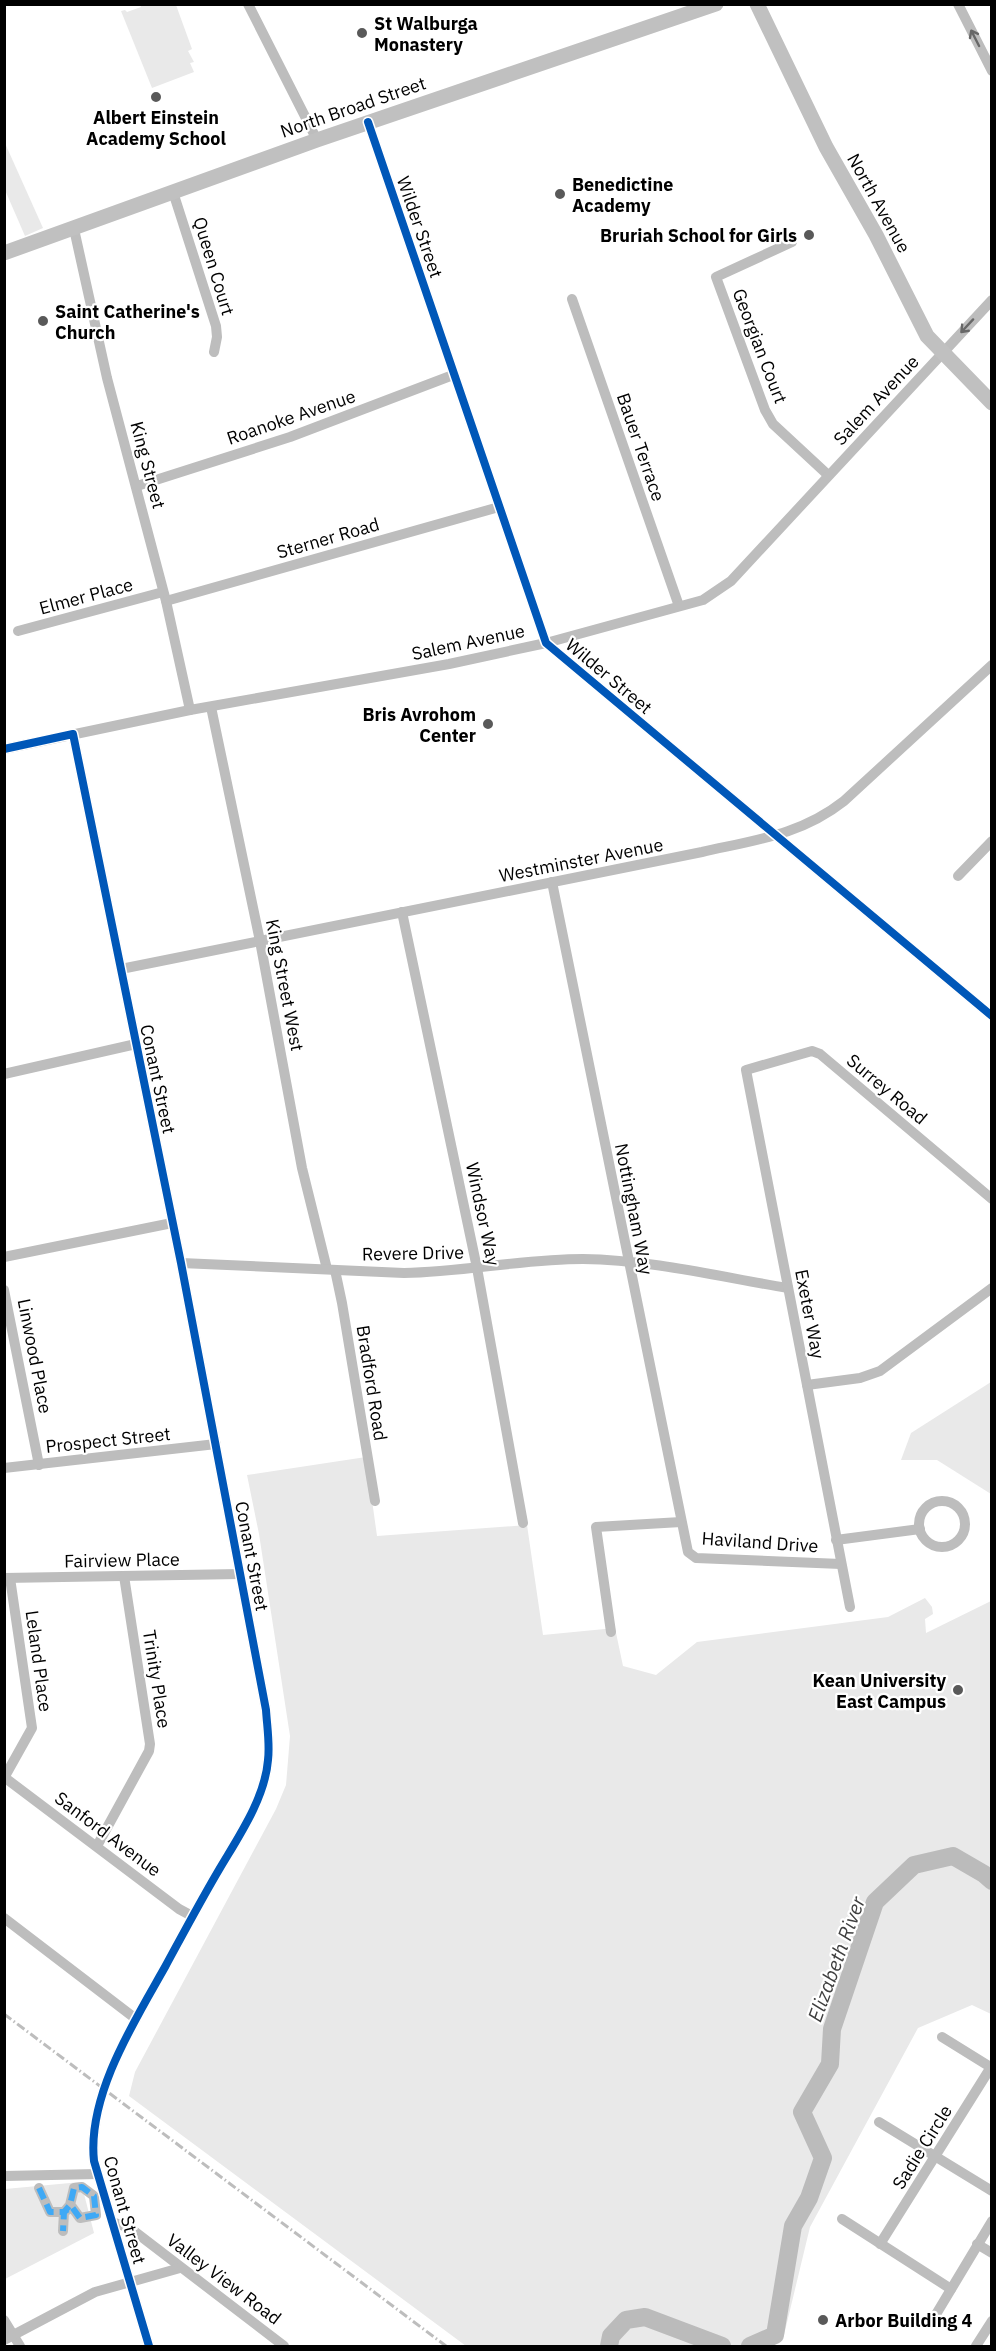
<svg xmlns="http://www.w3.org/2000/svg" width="996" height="2351" font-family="'IBM Plex Sans',sans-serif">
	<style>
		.green { fill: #e9e9e9 }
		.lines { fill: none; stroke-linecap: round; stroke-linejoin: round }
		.river { stroke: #bbb; stroke-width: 18 }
		.street { stroke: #bdbdbd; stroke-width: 10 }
		.secondary { stroke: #c0c0c0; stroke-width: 15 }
		.rail { stroke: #bdbdbd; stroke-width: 3; stroke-dasharray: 9 3 1.5 3; stroke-linecap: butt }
		.quiet { stroke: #3fa9f5; stroke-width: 6; stroke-dasharray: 12 6; stroke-linecap: butt }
		.cycleway-casing { stroke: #fff; stroke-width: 11 }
		.cycleway { stroke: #0057b8; stroke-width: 8 }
		.oneway { stroke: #686868 }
		.poi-dot { fill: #595959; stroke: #fff; stroke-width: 2 }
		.labels { text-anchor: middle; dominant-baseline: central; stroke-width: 4.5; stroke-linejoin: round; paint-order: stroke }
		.poi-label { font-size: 18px; font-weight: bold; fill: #000; stroke: #fff; text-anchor: start }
		.street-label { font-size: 18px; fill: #000; stroke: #fff }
		.water-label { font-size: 20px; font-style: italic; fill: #3f3f3f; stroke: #fff }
	</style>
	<rect width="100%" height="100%" fill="#fff"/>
	<!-- green -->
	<g class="green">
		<polygon points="140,5 176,5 192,49 188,51 194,62 190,63 194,72 152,88 121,11 125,10 127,12 141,7"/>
		<polygon points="4,141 43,228 25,236 5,190"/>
		<polygon points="991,1382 991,1494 937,1460 901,1460 911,1433"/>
		<polygon points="366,1457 377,1536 527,1525 543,1635 615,1628 623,1666 656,1675 697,1642 888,1617 925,1598 932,1607 933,1614 925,1619 926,1633 991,1601 991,2014 972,2005 918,2028 810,2227 784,2335 772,2346 466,2346 129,2096 135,2072 276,1809 286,1785 290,1736 259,1534 247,1475"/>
		<polygon points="81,2182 94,2233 5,2279 5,2189"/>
	</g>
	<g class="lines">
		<!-- river -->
		<g class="river">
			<polyline points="609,2346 611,2336 626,2320 645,2317 722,2346"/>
			<polyline points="750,2346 775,2335 793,2226 809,2198 823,2158 802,2112 830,2064 832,2029 875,1902 914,1865 953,1856 984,1874 992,1881"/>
		</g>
		<!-- street -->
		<g class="street">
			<polyline points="248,4 317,140"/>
			<polyline points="958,4 992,71"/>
			<polyline points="368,122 546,643 992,1016"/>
			<polyline points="173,192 216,326 217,337 214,352"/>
			<polyline points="74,229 107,378 166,601 190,710"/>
			<polyline points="792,242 716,277 765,410 773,424 828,475"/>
			<polyline points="572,299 679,606"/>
			<polyline points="137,486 290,437 453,375"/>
			<polyline points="166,601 499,507"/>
			<polyline points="18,631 163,592"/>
			<polyline points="211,707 260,941 302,1168 327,1269"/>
			<path d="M73 734 181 1263 266 1710C267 1726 270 1744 268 1760 265 1798 239 1836 220 1868 201 1900 183 1934 165 1967 134 2022 87 2096 94 2161L149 2346"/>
			<polyline points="4,749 190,710 449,664 546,643 703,600 731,581 992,300"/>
			<polyline points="958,876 992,841"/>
			<polyline points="552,882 688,1552 696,1558 841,1564"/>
			<polyline points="402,912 477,1268 523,1523"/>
			<path d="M121 969 702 852C755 840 801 835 844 801L992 665"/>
			<polyline points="4,1074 136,1044"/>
			<polyline points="4,1257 172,1223"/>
			<path d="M181 1263 404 1273C464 1272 523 1259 583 1259 652 1260 721 1277 788 1288"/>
			<polyline points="335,1270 342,1303 375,1501"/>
			<polyline points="4,1290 39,1465"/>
			<polyline points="807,1385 860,1378 880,1371 992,1288"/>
			<polyline points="4,1468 216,1444"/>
			<circle cx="942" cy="1524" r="23"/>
			<polyline points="836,1540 920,1529"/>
			<polyline points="4,1578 240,1574"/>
			<polyline points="850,1607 746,1070 812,1051 820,1054 992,1199"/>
			<polyline points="611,1632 596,1527 681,1522"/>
			<polyline points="4,1777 179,1909 192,1916"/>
			<polyline points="4,1778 32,1728 10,1578"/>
			<polyline points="97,1846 149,1751 150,1744 124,1576"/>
			<polyline points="4,1918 136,2019"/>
			<polyline points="942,2037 992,2068"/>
			<polyline points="879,2122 992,2191"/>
			<polyline points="4,2176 98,2174"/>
			<polyline points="39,2188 50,2212 64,2212 70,2205 74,2188 82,2187 94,2196 96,2215 80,2218 72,2207 64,2212 63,2231"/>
			<polyline points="842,2219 951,2289"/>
			<polyline points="112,2222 130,2228 284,2346"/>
			<polyline points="880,2244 991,2067"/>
			<polyline points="977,2244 992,2253"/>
			<polyline points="935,2316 992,2221"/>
			<polyline points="4,2320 20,2346"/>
			<polyline points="4,2340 95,2292 180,2268"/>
			<polyline points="976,2346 992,2321"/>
		</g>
		<!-- secondary -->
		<g class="secondary">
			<polyline points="757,4 826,147 876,235 927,336 992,403"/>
			<polyline points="4,253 317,140 716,4"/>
		</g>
		<!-- rail -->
		<polyline class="rail" points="4,2014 446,2346"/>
		<!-- quiet -->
		<polyline class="quiet" points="39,2188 50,2212 64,2212 70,2205 74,2188 82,2187 94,2196 96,2215 80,2218 72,2207 64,2212 63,2231"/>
		<!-- cycleway casing -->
		<g class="cycleway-casing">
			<g id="cycleway">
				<polyline points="368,122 546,643 992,1016"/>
				<path d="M4 749 73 734 181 1263 266 1710C267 1726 270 1744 268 1760 265 1798 239 1836 220 1868 201 1900 183 1934 165 1967 134 2022 87 2096 94 2161L149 2346"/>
			</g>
		</g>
		<!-- cycleway -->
		<use href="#cycleway" class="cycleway"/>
	</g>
	<!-- one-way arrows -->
	<defs><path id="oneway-shaft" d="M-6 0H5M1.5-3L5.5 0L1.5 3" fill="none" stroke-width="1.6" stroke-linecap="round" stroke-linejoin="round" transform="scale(1.5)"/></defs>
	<g class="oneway">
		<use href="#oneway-shaft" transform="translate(975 38) rotate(-117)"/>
		<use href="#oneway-shaft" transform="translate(967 326) rotate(133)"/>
	</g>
	<!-- markers -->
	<g class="poi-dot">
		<circle cx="362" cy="33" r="6"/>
		<circle cx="156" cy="97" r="6"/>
		<circle cx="560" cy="194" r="6"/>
		<circle cx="809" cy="235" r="6"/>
		<circle cx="43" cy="321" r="6"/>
		<circle cx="488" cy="724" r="6"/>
		<circle cx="958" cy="1690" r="6"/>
		<circle cx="823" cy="2320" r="6"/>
	</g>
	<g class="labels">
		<!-- poi labels -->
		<g class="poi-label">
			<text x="374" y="23">St Walburga<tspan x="374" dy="21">Monastery</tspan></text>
			<text x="156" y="117" text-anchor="middle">Albert Einstein<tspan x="156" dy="21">Academy School</tspan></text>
			<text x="572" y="184">Benedictine<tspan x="572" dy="21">Academy</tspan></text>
			<text x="797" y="235" text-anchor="end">Bruriah School for Girls</text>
			<text x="55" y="311">Saint Catherine's<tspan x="55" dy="21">Church</tspan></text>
			<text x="476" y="714" text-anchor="end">Bris Avrohom<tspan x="476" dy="21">Center</tspan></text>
			<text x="946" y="1680" text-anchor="end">Kean University<tspan x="946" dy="21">East Campus</tspan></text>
			<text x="835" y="2320">Arbor Building 4</text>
		</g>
		<!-- street labels -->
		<g class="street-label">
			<text transform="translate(353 107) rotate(-19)">North Broad Street</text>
			<text transform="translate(879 203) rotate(61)">North Avenue</text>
			<text transform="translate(420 227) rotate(71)">Wilder Street</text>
			<text transform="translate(214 266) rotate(73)">Queen Court</text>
			<text transform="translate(760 346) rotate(69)">Georgian Court</text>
			<text transform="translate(876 400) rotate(-47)">Salem Avenue</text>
			<text transform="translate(291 417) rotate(-19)">Roanoke Avenue</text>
			<text transform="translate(641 447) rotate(71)">Bauer Terrace</text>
			<text transform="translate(148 465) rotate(75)">King Street</text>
			<text transform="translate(328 538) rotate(-16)">Sterner Road</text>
			<text transform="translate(86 596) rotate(-15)">Elmer Place</text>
			<text transform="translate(468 642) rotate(-12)">Salem Avenue</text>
			<text transform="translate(609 676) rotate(40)">Wilder Street</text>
			<text transform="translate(581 860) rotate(-11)">Westminster Avenue</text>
			<text transform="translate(285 985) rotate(79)">King Street West</text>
			<text transform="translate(158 1079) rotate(78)">Conant Street</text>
			<text transform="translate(887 1089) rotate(40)">Surrey Road</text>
			<text transform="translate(634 1209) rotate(79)">Nottingham Way</text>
			<text transform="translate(483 1214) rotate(78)">Windsor Way</text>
			<text transform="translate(413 1253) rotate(-1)">Revere Drive</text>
			<text transform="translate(810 1314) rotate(79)">Exeter Way</text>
			<text transform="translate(35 1356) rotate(79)">Linwood Place</text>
			<text transform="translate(372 1383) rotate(81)">Bradford Road</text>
			<text transform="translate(108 1440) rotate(-6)">Prospect Street</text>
			<text transform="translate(760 1542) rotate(4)">Haviland Drive</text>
			<text transform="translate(252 1556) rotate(79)">Conant Street</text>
			<text transform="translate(122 1560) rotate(-1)">Fairview Place</text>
			<text transform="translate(39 1661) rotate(82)">Leland Place</text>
			<text transform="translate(157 1679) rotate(81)">Trinity Place</text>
			<text transform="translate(108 1834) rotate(37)">Sanford Avenue</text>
			<text transform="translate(922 2147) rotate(-58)">Sadie Circle</text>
			<text transform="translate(125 2210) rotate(74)">Conant Street</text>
			<text transform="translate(224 2279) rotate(37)">Valley View Road</text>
		</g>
		<!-- water labels -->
		<g class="water-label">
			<text transform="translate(836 1959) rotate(-70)">Elizabeth River</text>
		</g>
	</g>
	<!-- border -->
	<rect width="996" height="2351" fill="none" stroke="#000000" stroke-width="12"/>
</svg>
